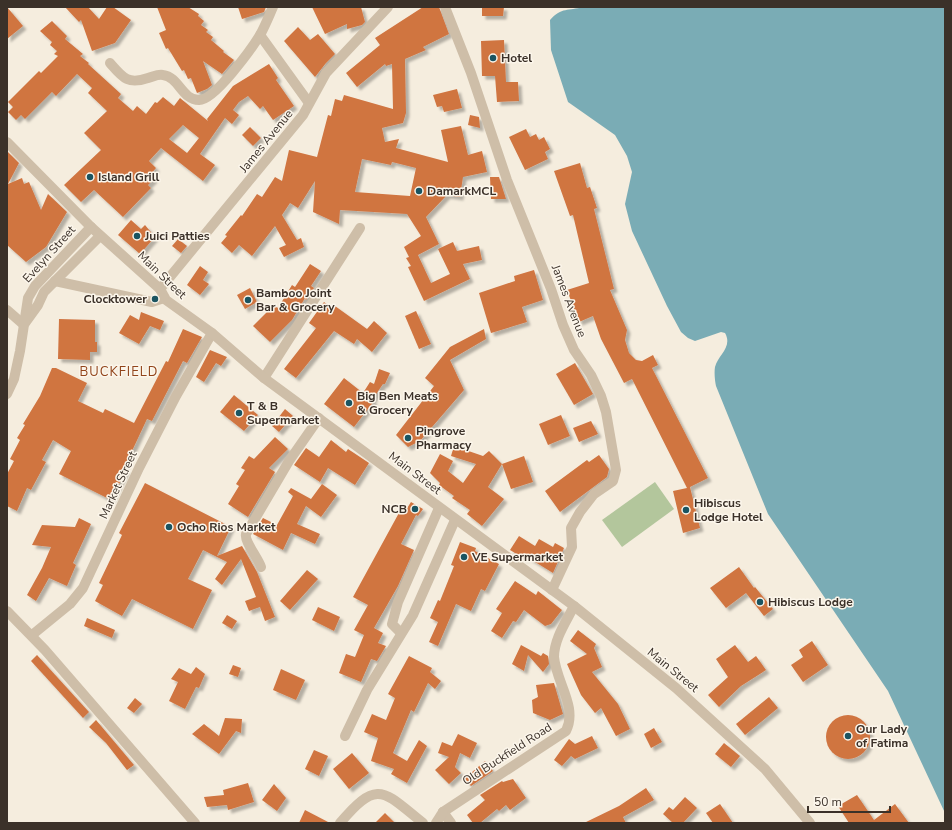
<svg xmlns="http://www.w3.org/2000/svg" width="952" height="830" font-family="'Nunito Sans',sans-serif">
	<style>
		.green { fill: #b3c69c }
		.water { fill: #7aacb5 }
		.building { fill: #d07441; fill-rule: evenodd; filter: url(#shadow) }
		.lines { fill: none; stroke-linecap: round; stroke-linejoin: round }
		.minor { stroke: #cebea8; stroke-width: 10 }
		.tertiary { stroke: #cebea8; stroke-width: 10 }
		.poi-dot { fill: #1a5461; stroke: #fcf6eb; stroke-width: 1.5 }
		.labels { text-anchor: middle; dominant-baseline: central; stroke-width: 3; stroke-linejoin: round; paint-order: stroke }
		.poi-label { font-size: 12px; font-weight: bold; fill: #3b3129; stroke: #fcf6eb; text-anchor: start }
		.street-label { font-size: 12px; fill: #3b3129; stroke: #fcf6eb }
		.neighbourhood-label { font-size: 13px; letter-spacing: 1px; fill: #91441a; stroke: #fcf6eb }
	</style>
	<defs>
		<filter id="shadow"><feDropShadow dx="3.5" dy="3.5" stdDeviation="1" flood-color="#0004"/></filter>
	</defs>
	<rect width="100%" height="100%" fill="#f5edde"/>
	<!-- green -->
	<polygon class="green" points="655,482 674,509 622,547 602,520"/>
	<!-- water -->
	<path class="water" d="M583 7H945V813L888 691 768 514 716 386C715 381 714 373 715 367 718 355 733 347 725 333L721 332 695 341 688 338 681 332 667 306 632 231 625 204 632 172 627 156 615 135 568 102 551 50 550 20C562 7 568 11 583 7Z"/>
	<!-- building -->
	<g class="building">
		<polygon points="7,7 23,26 7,39"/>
		<polygon points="65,7 88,7 99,19 107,7 113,7 131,20 115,43 92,51 81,20 79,22"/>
		<polygon points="157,7 188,7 199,14 198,16 204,21 201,25 208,30 206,32 213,37 211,40 224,51 223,52 234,60 222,74 203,61 212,85 207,89 197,93 191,78 188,79 184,70 182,71 168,48 166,49 159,33 166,30"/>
		<polygon points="238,7 266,7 264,12 242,19"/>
		<polygon points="312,7 361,7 365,22 362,25 347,29 347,24 325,34"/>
		<path d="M423 7H439L449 34 423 47 426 50 405 59 406 113 403 123 382 128 385 142 399 139 396 148 448 162 441 130 461 126 468 155 482 151 487 172 463 177 460 197 447 195 426 217 439 244 418 255 431 283 450 274 438 249 453 242 457 251 479 246 482 260 463 264 470 279 424 301 408 267 411 266 406 258 409 257 404 247 421 236 407 214 340 210 339 224 313 212 315 181 298 208 290 203 282 215 297 240 301 238 304 247 284 257 279 248 286 245 275 226 252 256 239 245 232 253 221 243 227 236 225 235 241 215 242 216 257 194 262 197 275 177 282 181 289 150 317 157 328 115 331 116 335 99 342 101 344 95 393 109 392 64 386 66 385 64 357 87 346 73 380 45 375 38ZM362 159 391 165 392 162 416 168 410 196 355 192Z"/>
		<polygon points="482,7 504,7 503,16 482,16"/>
		<path d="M52 21 67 36 65 39 83 54 80 56 89 63 88 64 121 94 118 98 133 111 137 106 146 114 155 102 157 103 163 97 174 106 180 98 208 121 207 119 233 86 269 64 278 78 276 80 294 106 273 120 263 106 260 109 248 96 239 102 233 110 239 115 232 124 225 118 200 154 215 165 203 181 161 148 149 161 156 168 150 175 154 179 148 185 151 188 123 217 94 190 81 202 64 185 101 150 84 133 107 111 88 93 92 88 77 74 56 96 52 92 25 119 21 115 16 120 8 112 13 107 8 102 39 71 41 73 58 56 54 54 57 51 50 45 52 42 40 31ZM183 125 199 138 187 153 169 139Z"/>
		<polygon points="298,27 310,40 318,34 335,54 326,63 315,77 284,41"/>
		<polygon points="504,40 506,82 518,82 519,101 497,102 495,76 482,76 481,41"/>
		<polygon points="457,89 462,108 444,112 442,106 437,107 433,95"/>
		<polygon points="470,115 479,117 480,128 468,125"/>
		<polygon points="250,127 261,138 253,146 242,135"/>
		<polygon points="526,129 530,137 536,134 539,140 544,137 550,149 545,152 548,159 525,170 509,137"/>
		<polygon points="7,151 19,163 8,184 22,178 24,184 29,182 41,210 48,194 67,212 46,247 26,262 7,245"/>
		<polygon points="580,163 587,188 590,187 597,208 594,209 614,289 610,290 627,330 625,340 629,353 636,360 642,361 653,355 658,365 652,368 708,478 690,487 700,528 683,533 673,491 687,488 632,379 624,383 601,339 593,316 579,322 567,290 589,283 573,215 570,216 554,171"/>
		<polygon points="490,177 499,177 506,199 491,199"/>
		<polygon points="131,220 141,229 145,225 155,237 140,254 118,235"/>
		<polygon points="178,239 187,246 181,253 172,246"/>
		<polygon points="310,264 321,271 311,286 314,288 306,300 305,298 292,320 270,342 253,326 274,305 278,308 292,285 295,287"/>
		<polygon points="200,266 208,272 203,280 209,284 200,295 187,285"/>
		<polygon points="534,270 543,300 522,307 527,322 491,333 479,293 515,281 514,276"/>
		<polygon points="250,288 257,302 245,309 237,295"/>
		<polygon points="324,302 333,309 335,306 367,329 374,321 387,333 372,352 357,339 354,344 334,331 296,378 284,369 316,328 309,323"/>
		<polygon points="416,311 431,344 419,349 405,316"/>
		<polygon points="141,312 164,321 160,330 150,326 139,344 119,333 130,315 139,320"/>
		<polygon points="59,319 95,320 95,342 97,342 97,352 90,352 90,360 58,359"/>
		<polygon points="183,329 202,337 187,363 183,361 152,421 147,419 124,468 126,470 111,500 59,474 71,451 53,440 42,460 46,462 31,490 27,488 17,511 7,506 7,474 14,461 10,459 20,440 17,438 25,425 23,424 40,396 52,368 56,368 87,383 78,401 103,413 105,409 134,423 166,361 168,362"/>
		<polygon points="484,329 486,339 450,360 464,390 420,441 408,447 396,435 434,386 425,378 450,347"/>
		<polygon points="210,350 227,357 221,366 216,363 204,382 196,377"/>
		<polygon points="575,363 593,394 574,405 556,374"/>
		<polygon points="379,369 390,373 385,384 383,384 372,400 374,401 354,427 324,404 344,378 363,393 370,382 374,384"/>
		<polygon points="234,395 258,415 244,431 220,412"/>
		<polygon points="285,409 293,416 279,432 272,426"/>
		<polygon points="561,415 570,436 548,445 539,424"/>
		<polygon points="591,421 598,434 579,442 573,428"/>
		<polygon points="275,437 288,449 269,468 275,472 248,517 228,504 239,486 236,484 245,470 241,468 249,456 254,459"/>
		<polygon points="331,440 346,452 348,449 369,463 355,485 328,468 320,482 294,465 306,448 319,457"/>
		<polygon points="454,446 483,456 489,451 502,464 488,487 504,499 482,526 467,514 470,510 452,498 454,496 439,485 440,483 430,473 440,454 453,461 448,471 463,483 476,464 451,456"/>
		<polygon points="599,455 609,469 607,477 560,512 545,491 587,460 589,462"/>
		<polygon points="524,456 533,482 511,489 502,464"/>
		<polygon points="145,483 231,527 217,556 242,546 257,572 275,617 265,621 260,607 249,611 245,601 256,597 241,559 222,585 215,579 227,562 203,550 188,579 212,590 193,629 132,599 122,616 95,601 103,585 99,583 122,535 119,533"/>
		<polygon points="322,484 337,495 321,517 306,506 297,524 320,534 315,544 291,533 283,550 253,534 263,518 277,525 293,496 288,492 291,488 311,499"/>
		<polygon points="411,502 423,509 418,516 416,515 401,544 414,550 398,586 374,628 383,633 378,643 386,646 377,661 371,659 361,682 339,673 346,654 355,657 364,635 354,630 368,605 353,597 400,511 404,513"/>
		<polygon points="79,518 91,524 73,563 76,565 67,586 49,578 36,601 27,595 42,568 51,547 32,545 42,525 75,527"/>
		<polygon points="519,536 535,546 539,539 553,547 555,543 564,548 553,573 527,557 525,559 510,550"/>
		<polygon points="460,542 476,548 475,551 499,564 485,591 481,589 471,611 456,604 438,646 429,642 438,622 430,618 438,600 440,601 454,566 451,565"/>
		<polygon points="739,567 754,588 755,587 773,609 764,616 746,593 726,608 710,588"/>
		<polygon points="307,570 318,579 290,610 280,601"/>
		<polygon points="515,581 536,595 538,591 562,610 551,624 545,626 524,610 516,622 513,621 502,638 491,631 502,613 496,609"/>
		<polygon points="318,607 340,617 334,631 312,620"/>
		<polygon points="227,615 237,621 232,629 222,623"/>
		<polygon points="87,618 115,630 112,638 84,626"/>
		<polygon points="578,630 596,644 594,648 602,667 592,672 618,704 630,729 616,736 601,708 595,713 581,695 567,664 587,654 570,641"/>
		<polygon points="812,641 828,665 803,682 791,665 803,657 799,650"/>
		<polygon points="521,645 541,656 543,653 548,656 549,664 543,672 528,655 524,671 512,664"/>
		<polygon points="735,645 748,662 756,656 766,670 741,686 719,707 708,695 728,677 716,659"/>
		<polygon points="37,655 89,712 83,718 31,661"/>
		<polygon points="409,656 432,668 430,672 441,681 435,689 428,683 414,712 411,710 393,753 407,761 419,740 427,746 407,783 391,774 394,769 371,761 378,738 364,732 372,714 386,720 395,698 388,694"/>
		<polygon points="233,665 241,668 238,677 229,674"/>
		<polygon points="196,667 205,674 199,688 196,687 185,709 169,701 178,682 171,679 179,668 191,674"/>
		<polygon points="281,669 305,680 296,700 273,690"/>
		<polygon points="554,683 563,714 550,720 533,713 532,700 538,697 536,685"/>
		<polygon points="769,697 778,708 745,735 736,724"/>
		<polygon points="135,698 142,704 134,713 127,708"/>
		<circle cx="848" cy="737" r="22"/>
		<polygon points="225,718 242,719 241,733 236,731 219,754 192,734 204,724 219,736"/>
		<polygon points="96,720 134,765 127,770 106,743 89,727"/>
		<polygon points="654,728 662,742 651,748 644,734"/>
		<polygon points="458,734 477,743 470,758 460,753 455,767 461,773 449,784 435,770 449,757 438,753 442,742 452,746"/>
		<polygon points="592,736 598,748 575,759 571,756 562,766 554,760 569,739 575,744"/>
		<polygon points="724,743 740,756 731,767 715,754"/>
		<polygon points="314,750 328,756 319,776 305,769"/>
		<polygon points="352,753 369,773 349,789 333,769"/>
		<polygon points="485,761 493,771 471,786 464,779"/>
		<polygon points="513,779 526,798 510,810 506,805 499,811 497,809 480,823 473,823 467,815 485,800 480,795 502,781 503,782"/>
		<polygon points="248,783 254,802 228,810 227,805 207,807 204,797 224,795 223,790"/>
		<polygon points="274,784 286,798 277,811 262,800"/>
		<polygon points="646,788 654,800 623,817 626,823 584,823 619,806"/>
		<polygon points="857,795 874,820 895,804 909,823 849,823 838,806"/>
		<polygon points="685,797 697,808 683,823 673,823 663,814 669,807 673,810"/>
		<polygon points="720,804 733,823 713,823 706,813"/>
		<polygon points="305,810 330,823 299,823"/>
		<polygon points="385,813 395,823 375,823"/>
	</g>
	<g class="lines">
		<!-- minor -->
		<g class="minor">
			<polyline points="445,7 471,73 507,180 551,289 563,325 574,350 591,375 601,396 606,412 616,470 613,481 594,494 580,512 571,528 572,547 552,590"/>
			<polyline points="260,35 309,103"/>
			<path d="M110 63C123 78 128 85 148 78 153 77 157 74 163 75 179 77 182 100 199 100 214 101 252 48 260 35 265 26 269 16 273 7"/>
			<polyline points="160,289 303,115 326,73 388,7"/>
			<polyline points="7,310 23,324"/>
			<polyline points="264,378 360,228"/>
			<path d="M261 567C258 558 244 541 246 534L289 461 319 418"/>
			<polyline points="7,611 45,650 195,823"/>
			<polyline points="401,633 392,624 398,602 439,508"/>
			<polyline points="32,635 70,604 83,588 139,468 176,396 212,333"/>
			<polyline points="345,736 367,690 413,615 455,520"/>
			<path d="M443 812 566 731C578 707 556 682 554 657 554 639 566 622 574 606"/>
			<polyline points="443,812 451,823"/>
			<path d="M340 823C378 778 383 791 423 823"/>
			<polyline points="436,823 443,812"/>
		</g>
		<!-- tertiary -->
		<g class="tertiary">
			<polyline points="7,142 91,227 160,289 166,300 212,333 264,378 574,606 676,688 765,769 810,823"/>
			<polyline points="55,281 152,302 164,298"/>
			<polyline points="25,323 38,305 44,292 100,236"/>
			<polyline points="7,394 14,379 20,351 28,298 35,286 91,227"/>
		</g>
	</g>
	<!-- markers -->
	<g class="poi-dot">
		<circle cx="493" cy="58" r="4"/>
		<circle cx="90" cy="177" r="4"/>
		<circle cx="419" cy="191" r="4"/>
		<circle cx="137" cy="236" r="4"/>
		<circle cx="155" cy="299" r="4"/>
		<circle cx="248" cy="300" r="4"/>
		<circle cx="349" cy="403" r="4"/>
		<circle cx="239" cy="413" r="4"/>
		<circle cx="408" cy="438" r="4"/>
		<circle cx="415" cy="509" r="4"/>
		<circle cx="686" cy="510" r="4"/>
		<circle cx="169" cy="527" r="4"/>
		<circle cx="464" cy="557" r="4"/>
		<circle cx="760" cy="602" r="4"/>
		<circle cx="848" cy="736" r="4"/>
	</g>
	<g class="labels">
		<!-- poi labels -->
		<g class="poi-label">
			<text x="501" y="58">Hotel</text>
			<text x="98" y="177">Island Grill</text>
			<text x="427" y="191">DamarkMCL</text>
			<text x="145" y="236">Juici Patties</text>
			<text x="256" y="293">Bamboo Joint<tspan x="256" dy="14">Bar &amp; Grocery</tspan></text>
			<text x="147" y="299" text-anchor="end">Clocktower</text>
			<text x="357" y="396">Big Ben Meats<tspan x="357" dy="14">&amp; Grocery</tspan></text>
			<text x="247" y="406">T &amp; B<tspan x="247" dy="14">Supermarket</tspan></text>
			<text x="416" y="431">Pingrove<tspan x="416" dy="14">Pharmacy</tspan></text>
			<text x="694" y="503">Hibiscus<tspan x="694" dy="14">Lodge Hotel</tspan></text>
			<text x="407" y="509" text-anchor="end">NCB</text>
			<text x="177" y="527">Ocho Rios Market</text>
			<text x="472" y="557">VE Supermarket</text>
			<text x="768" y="602">Hibiscus Lodge</text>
			<text x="856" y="729">Our Lady<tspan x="856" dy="14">of Fatima</tspan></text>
		</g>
		<!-- street labels -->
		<g class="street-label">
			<text transform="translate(266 141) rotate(-51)">James Avenue</text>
			<text transform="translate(49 254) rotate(-48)">Evelyn Street</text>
			<text transform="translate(162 275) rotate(44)">Main Street</text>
			<text transform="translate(569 301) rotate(69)">James Avenue</text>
			<text transform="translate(415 473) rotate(37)">Main Street</text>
			<text transform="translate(118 485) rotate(-65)">Market Street</text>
			<text transform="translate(673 670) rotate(39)">Main Street</text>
			<text transform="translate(507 754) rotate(-33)">Old Buckfield Road</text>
		</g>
		<!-- neighbourhood labels -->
		<g class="neighbourhood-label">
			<text x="119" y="372">BUCKFIELD</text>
		</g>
	</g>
	<!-- border -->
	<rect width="952" height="830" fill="none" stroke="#3b3129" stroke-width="16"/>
	<!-- scale -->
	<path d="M808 806v6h82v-6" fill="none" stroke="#3b3129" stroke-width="2"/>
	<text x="814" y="806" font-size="12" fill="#3b3129" stroke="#fcf6eb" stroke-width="3" paint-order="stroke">50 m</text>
</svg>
